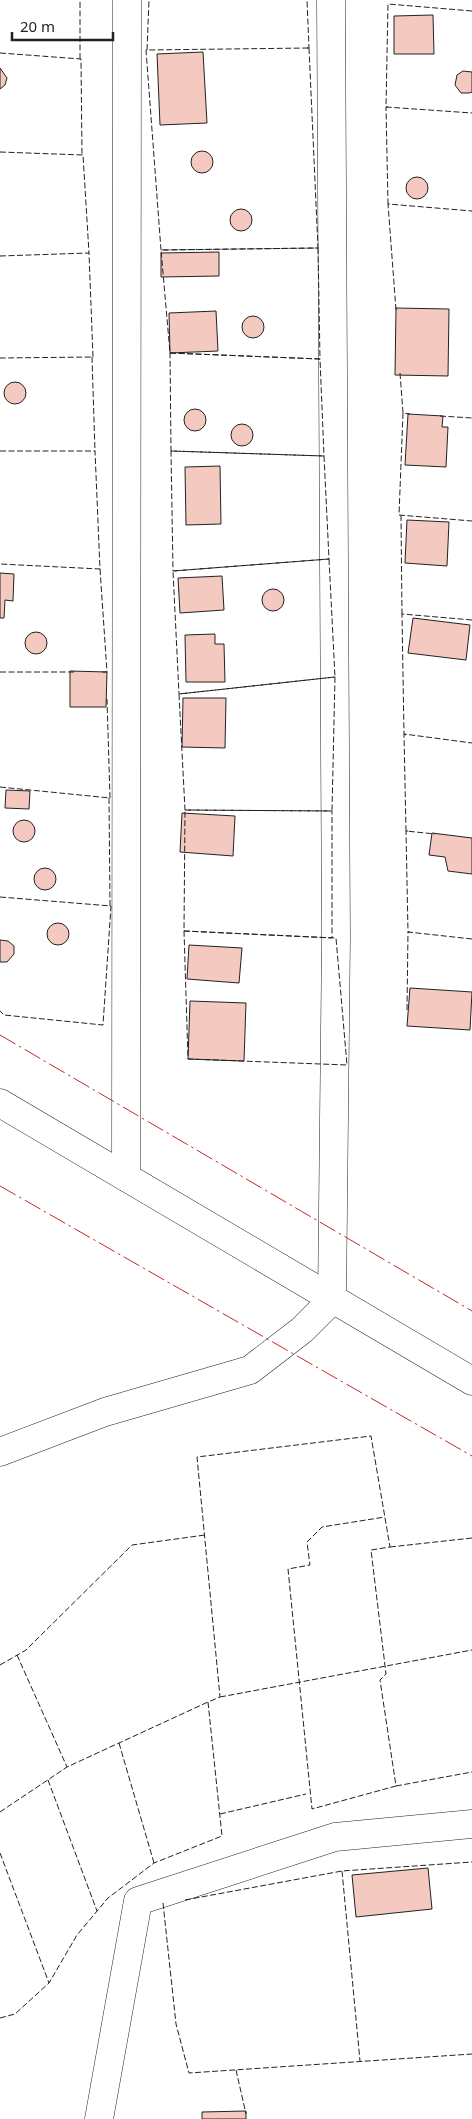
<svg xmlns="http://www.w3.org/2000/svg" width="472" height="2119" font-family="'Noto Sans',sans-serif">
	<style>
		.building { fill: #f3c9c0; stroke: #222 }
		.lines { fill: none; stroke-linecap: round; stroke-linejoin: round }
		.street-casing { stroke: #222; stroke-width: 29 }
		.secondary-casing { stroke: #222; stroke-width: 29 }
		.street { stroke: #fff; stroke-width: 28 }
		.secondary { stroke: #fff; stroke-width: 28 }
		.fence { stroke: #222; stroke-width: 1; stroke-dasharray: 6 2.5; stroke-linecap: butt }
		.power { stroke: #c62828; stroke-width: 1; stroke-dasharray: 18 4 2.5 4; stroke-linecap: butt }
	</style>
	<rect width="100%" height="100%" fill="#fff"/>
	<!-- building -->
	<g class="building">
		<polygon points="433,15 434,54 394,54 394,16"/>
		<polygon points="203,52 207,123 160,125 157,54"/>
		<polygon points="0,68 7,78 5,85 0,89"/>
		<polygon points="463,71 472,72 472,92 469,93 461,93 455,85 457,75"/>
		<circle cx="202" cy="162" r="11"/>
		<circle cx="417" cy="188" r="11"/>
		<circle cx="241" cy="220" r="11"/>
		<polygon points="219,252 219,276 161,277 161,253"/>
		<polygon points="396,308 449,309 448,376 395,375"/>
		<polygon points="216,311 218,351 170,353 169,313"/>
		<circle cx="253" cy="327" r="11"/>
		<circle cx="15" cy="393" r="11"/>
		<circle cx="195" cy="420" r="11"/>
		<polygon points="408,414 443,416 442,427 448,427 446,467 405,465"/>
		<circle cx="242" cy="435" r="11"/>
		<polygon points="220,466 221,524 186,525 185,467"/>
		<polygon points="407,520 449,522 447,566 405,563"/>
		<polygon points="0,573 14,574 13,601 5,600 4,618 0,618"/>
		<polygon points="222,576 224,610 180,613 178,578"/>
		<circle cx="273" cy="600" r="11"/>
		<polygon points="413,618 470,625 466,660 408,653"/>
		<circle cx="36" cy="643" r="11"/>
		<polygon points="215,634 215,644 224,644 225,682 186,682 185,635"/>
		<polygon points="70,671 107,672 106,707 70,707"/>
		<polygon points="183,698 226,698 225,748 182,747"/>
		<polygon points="6,790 30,791 29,809 5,808"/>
		<polygon points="182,813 235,816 233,856 180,852"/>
		<circle cx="24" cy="831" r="11"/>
		<polygon points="432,833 472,838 472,874 448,871 445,857 429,855"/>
		<circle cx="45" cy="879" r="11"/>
		<circle cx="58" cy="934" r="11"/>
		<polygon points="0,940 8,941 14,946 14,954 7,962 0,962"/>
		<polygon points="189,945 242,948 239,983 187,979"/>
		<polygon points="410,988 472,992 470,1030 407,1026"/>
		<polygon points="190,1001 246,1003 244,1061 188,1059"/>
		<polygon points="428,1868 432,1909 356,1917 352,1875"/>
		<polygon points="246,2111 246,2119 202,2119 202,2112"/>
	</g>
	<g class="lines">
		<!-- street casing -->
		<g class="street-casing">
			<g id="street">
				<polyline points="126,1177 127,0"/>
				<polyline points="0,1452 105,1412 250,1370 302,1330 332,1300 336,938 331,0"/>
				<polyline points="99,2119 138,1901 335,1837 472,1824"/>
			</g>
		</g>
		<!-- secondary casing -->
		<g class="secondary-casing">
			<polyline id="secondary" points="0,1103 472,1381"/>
		</g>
		<!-- street -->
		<use href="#street" class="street"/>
		<!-- secondary -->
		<use href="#secondary" class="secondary"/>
		<!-- fence -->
		<g class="fence">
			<polyline points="472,11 388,4 386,107 472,113"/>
			<polyline points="307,48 309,48 307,0"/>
			<polygon points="309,48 318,248 161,250 146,50"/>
			<polyline points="147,50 149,0"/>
			<polyline points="0,53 81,59 82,155"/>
			<polyline points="80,59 80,0"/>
			<polyline points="388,107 386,107 388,204 390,204"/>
			<polyline points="0,152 83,155 89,253"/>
			<polygon points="318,248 320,359 170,353 161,250"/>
			<polyline points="0,256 89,253 93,357 0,358"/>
			<polyline points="396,310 388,204 472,211"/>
			<polygon points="170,353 320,359 324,456 171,451"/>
			<polyline points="92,357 95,451"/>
			<polyline points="400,373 403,413 410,414"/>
			<polyline points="403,413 399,515 472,521"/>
			<polyline points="440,416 472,418"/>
			<polyline points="0,451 95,451 100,569 0,564"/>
			<polygon points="171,451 324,456 329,559 173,571"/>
			<polyline points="401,515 402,614"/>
			<polygon points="329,559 335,677 179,694 173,571"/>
			<polyline points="100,569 107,672 102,672"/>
			<polyline points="472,620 402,614 404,734 472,743"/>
			<polyline points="0,672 74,672"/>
			<polygon points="335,677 332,811 185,810 179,694"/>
			<polyline points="406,735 404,734 406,831 435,834"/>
			<polyline points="0,787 110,798 107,699"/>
			<polyline points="109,798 110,906"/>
			<polygon points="185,810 332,811 332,938 184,931"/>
			<polyline points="408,831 406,831 408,932 472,939"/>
			<polyline points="0,897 111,906 103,1025 4,1015 0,1011"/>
			<polygon points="184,931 336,938 347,1065 188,1059"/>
			<polyline points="407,1010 408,932 410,932"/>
			<polyline points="390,1547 472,1538"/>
			<polyline points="17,1655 67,1767"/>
			<polyline points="0,1665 26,1650 132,1545 205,1535"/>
			<polyline points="220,1697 472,1650"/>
			<polyline points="119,1743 154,1863"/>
			<polyline points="48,1780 97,1911"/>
			<polyline points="396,1786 472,1772"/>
			<polyline points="0,1812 67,1767 208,1702"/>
			<polyline points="220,1814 306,1794"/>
			<polyline points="0,1853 49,1983"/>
			<polyline points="342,1871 360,2061"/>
			<polyline points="185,1900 342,1871 472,1862"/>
			<polyline points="163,1903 176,2024 189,2073 472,2054"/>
			<polyline points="0,2018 15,2014 49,1983 77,1935 108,1898 154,1863 222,1836 208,1702 220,1697 197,1457 371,1436 390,1547 371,1550 386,1674 380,1680 396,1786 312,1809 288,1569 310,1565 307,1542 322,1527 385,1517"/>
			<polyline points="236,2070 246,2114"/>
		</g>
		<!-- power -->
		<g class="power">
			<polyline points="0,1035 472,1311"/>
			<polyline points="0,1186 472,1456"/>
		</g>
	</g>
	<!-- scale -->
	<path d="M12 32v8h101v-8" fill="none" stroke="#222222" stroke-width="2.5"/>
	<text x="20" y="32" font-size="15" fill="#222222" stroke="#ffffff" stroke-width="4" paint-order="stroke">20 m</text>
</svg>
